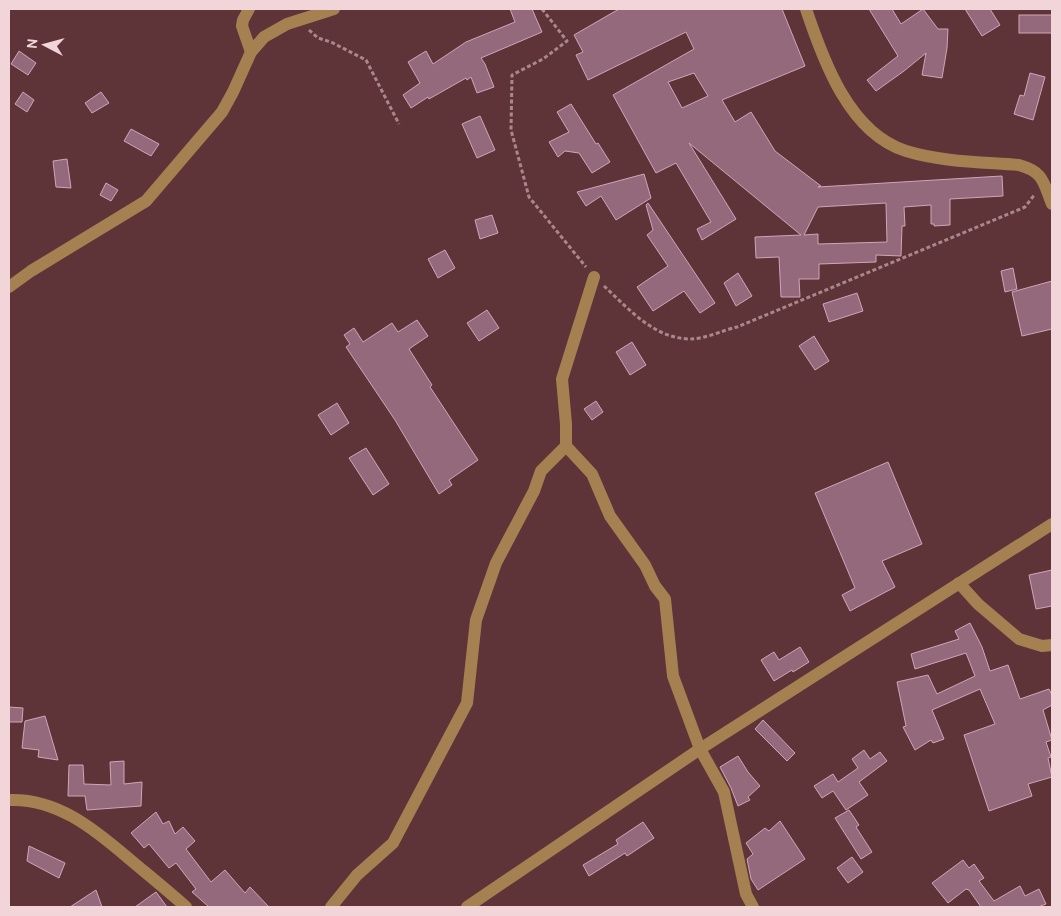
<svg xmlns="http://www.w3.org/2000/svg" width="1061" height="916" font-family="Cabin,sans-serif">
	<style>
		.building { fill: #95697c; stroke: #d3a4b8; fill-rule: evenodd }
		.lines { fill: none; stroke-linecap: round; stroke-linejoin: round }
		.path { stroke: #aa878b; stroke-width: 3; stroke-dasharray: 4 2.5; stroke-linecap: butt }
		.minor { stroke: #a58051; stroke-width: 12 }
	</style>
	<rect width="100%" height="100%" fill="#5e3439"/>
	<!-- building -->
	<g class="building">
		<polygon points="510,9 532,9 542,32 481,58 485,64 494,87 477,93 471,77 467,80 466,78 429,99 428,97 411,108 403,95 420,83 408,62 426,51 433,64 466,42 515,22"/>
		<path d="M619 9H782L805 66 722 100 735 122 751 112 775 151 821 186 818 187 1002 176 1003 196 950 199V225L934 226V224H931V205L904 207 905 226H902L901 256 876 255V262L819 264V279H799L800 297H781L779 257 756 258 755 237 801 235 689 143 736 219 702 240 697 229 711 222 676 163 656 173 613 95 694 49 686 32 588 80 576 55 583 52 574 35ZM694 73 708 96 682 108 668 82ZM886 203 887 242 818 244V234L804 235 818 207Z"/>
		<polygon points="869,9 892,9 901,24 923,9 938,29 948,29 947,48 942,78 922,75 926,53 904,71 876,91 867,80 898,56"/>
		<polygon points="965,9 990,9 1000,25 982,36"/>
		<rect x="1019" y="15" width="33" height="18"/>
		<polygon points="19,51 36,63 28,75 11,64"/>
		<polygon points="1030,73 1045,77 1033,120 1014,114 1020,95 1024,96"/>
		<polygon points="23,92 34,100 27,112 15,104"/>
		<polygon points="101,92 109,103 92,113 85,103"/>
		<polygon points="571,104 596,144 598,143 610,162 592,173 579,153 565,151 558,157 549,142 569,132 557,112"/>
		<polygon points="480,116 495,150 477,158 462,124"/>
		<polygon points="131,129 159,144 151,156 124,141"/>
		<polygon points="67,159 71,188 56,187 53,161"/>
		<polygon points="644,174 651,198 616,220 601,196 586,206 577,192"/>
		<polygon points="106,183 118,190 111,201 100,195"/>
		<polygon points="648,203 715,303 700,313 684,291 653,311 637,287 668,266 647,235 653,230 646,205"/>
		<polygon points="492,215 498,233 480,239 475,220"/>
		<polygon points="445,250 455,268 438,278 428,259"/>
		<polygon points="1013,268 1017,289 1005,292 1001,271"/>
		<polygon points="738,273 752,296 736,306 724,283"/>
		<polygon points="1052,281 1052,329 1022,336 1012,292"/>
		<polygon points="857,293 863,311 829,322 823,304"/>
		<polygon points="487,310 499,328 479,341 467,323"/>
		<polygon points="417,320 428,336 409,349 432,385 430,387 478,460 449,480 452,485 439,494 395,420 346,347 350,344 344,335 354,328 363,342 392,323 398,332"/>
		<polygon points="814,336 829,361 815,370 799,346"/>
		<polygon points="632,342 646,365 630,375 616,352"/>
		<polygon points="596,401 603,412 592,420 584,409"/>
		<polygon points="337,403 349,423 331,435 318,415"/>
		<polygon points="366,448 389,484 373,495 349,458"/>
		<polygon points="888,462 922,544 882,561 895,587 850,611 842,595 855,588 815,493"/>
		<polygon points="1052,570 1052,606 1036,609 1029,575"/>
		<polygon points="970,623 982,647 990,671 1008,665 1020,699 1049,689 1052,695 1052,705 1043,710 1052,740 1046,742 1051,757 1048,758 1052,777 1028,784 1032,796 989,811 964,735 995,724 980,689 932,710 944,739 933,743 931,740 915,750 903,727 906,726 897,682 928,675 937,694 975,676 966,653 915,669 911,654 959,639 955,631"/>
		<polygon points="800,647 809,662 793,672 792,670 774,681 761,660 774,652 779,660"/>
		<polygon points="9,707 23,708 22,722 9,722"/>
		<polygon points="45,716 58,760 38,757 39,750 22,748 25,721"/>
		<polygon points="763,720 795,753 787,761 755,729"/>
		<polygon points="864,750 870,759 880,752 887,761 859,782 868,795 846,810 833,791 822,798 814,786 833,774 838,782 858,768 852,759"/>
		<polygon points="738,756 748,772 760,786 748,797 750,800 738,806 731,788 720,767"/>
		<polygon points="124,761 124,784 142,782 141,806 87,810 85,796 68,796 69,765 83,765 84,784 111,785 110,762"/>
		<polygon points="849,810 859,825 856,827 872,852 861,859 835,818"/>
		<polygon points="156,812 163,824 169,821 175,834 183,827 195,841 186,849 211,882 225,870 245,893 250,887 269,907 209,907 192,892 196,889 176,863 169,868 149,844 144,848 131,833"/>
		<polygon points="780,821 805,859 758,890 751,879 747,859 753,854 746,843 765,828 769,831"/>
		<polygon points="643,822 654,838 627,856 625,853 589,876 583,865 618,844 616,840"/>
		<polygon points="29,846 65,863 59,878 27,861"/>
		<polygon points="852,857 863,872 848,883 837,868"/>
		<polygon points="963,860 969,868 974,864 984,878 979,881 994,901 1020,886 1025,896 1039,889 1046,904 1038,907 981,907 969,890 966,889 948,903 932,883"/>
		<polygon points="96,890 102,907 70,907"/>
		<polygon points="156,892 167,907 135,907"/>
	</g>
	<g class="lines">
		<!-- path -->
		<g class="path">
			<polyline points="542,9 567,41 543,59 512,75 511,130 529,197 586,267"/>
			<polyline points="309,30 318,38 331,42 366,60 399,124"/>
			<path d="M604 286C629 309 654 339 691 339 704 339 724 330 737 327L1025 207 1035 194"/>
		</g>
		<!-- minor -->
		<g class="minor">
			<polyline points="249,9 243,20 242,26 251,52"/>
			<path d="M806 9C823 60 849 133 906 151 942 162 982 162 1019 165 1044 172 1043 182 1052 204"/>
			<polyline points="9,287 31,271 146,201 222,112 233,92 251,52 264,37 287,24 334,9"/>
			<polyline points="566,446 592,474 610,516 645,565 655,586 665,599 673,676 700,749 724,792 746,894 753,907"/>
			<polyline points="959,583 978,604 1019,639 1042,646 1052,645"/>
			<path d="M9 800C56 798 93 828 127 857 147 874 167 890 186 907"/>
			<polyline points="331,907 357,875 393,843 467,703 476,620 496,563 534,491 541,471 566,446 566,424 562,379 594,277"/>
			<polyline points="467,907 700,749 1052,524"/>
		</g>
	</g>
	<!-- border -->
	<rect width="1061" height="916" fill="none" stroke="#f1d5d8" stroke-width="20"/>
	<!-- north arrow -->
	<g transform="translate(45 45) rotate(276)" stroke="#5e3439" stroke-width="4" paint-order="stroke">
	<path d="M0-4L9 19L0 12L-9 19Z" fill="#f1d5d8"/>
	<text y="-8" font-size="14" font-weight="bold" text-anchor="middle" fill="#f1d5d8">N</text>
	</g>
</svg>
